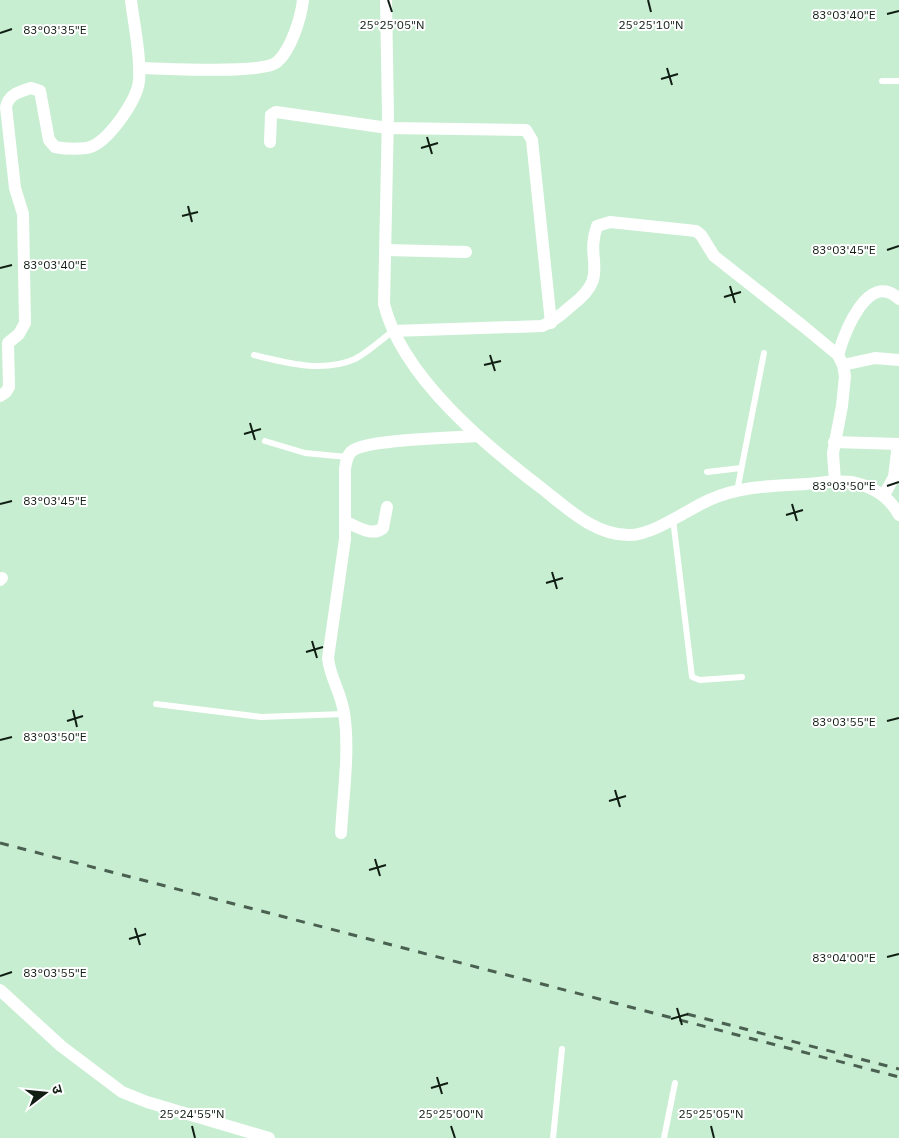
<svg xmlns="http://www.w3.org/2000/svg" width="899" height="1138" font-family="'IBM Plex Sans','Noto Sans Devanagari',sans-serif">
	<style>
		.lines { fill: none; stroke-linecap: round; stroke-linejoin: round }
		.service { stroke: #fff; stroke-width: 6 }
		.minor { stroke: #fff; stroke-width: 12 }
		.rail { stroke: #4a6050; stroke-width: 3; stroke-dasharray: 9 9; stroke-linecap: butt }
		.ticks { fill: none; stroke: #101e14; stroke-width: 2 }
		.ticks-label { font-size: 12px; text-anchor: middle; fill: #101e14; stroke: #fff; stroke-width: 4; stroke-linejoin: round; paint-order: stroke }
	</style>
	<rect width="100%" height="100%" fill="#c8eed1"/>
	<g class="lines">
		<!-- service -->
		<g class="service">
			<polyline points="882,81 899,81"/>
			<path d="M254 355C286 363 323 373 355 359 368 352 381 340 393 331"/>
			<polyline points="265,441 305,453 347,457"/>
			<polyline points="707,472 741,468"/>
			<polyline points="737,491 764,353"/>
			<polyline points="673,519 692,677 700,680 742,677"/>
			<polyline points="156,704 261,717 344,714"/>
			<polyline points="553,1138 562,1049"/>
			<polyline points="664,1138 675,1083"/>
		</g>
		<!-- minor -->
		<g class="minor">
			<path d="M386 0 388 115 384 304C402 377 486 446 544 490 568 509 596 536 630 535 653 535 687 510 709 500 740 486 772 486 805 484 820 483 836 480 851 482 872 486 889 496 899 515"/>
			<path d="M139 68C163 68 262 75 277 62 291 50 301 18 303 0"/>
			<polyline points="270,142 271,115 276,112 388,128 526,130 532,140 551,323"/>
			<polyline points="386,250 466,252"/>
			<path d="M393 331 542 326C553 322 562 314 571 306 612 275 584 262 597 226L610 222 696 231 701 235 714 256 803 326 838 355 843 365 845 376 842 406 833 453 835 482"/>
			<path d="M838 355C844 334 868 269 899 299"/>
			<polyline points="843,365 875,358 899,360"/>
			<path d="M0 396 6 392 9 387 8 343 19 334 25 323 23 214 15 188 6 107C9 94 19 92 31 88L40 91 49 140 55 147C65 149 84 150 93 146 111 137 137 100 139 81 141 55 134 26 131 0"/>
			<polyline points="834,442 899,444"/>
			<polyline points="884,495 894,477 898,444"/>
			<path d="M346 522C358 527 372 537 383 528L387 507"/>
			<polyline points="0,580 2,578"/>
			<path d="M341 833C343 795 350 750 344 713 341 692 330 678 328 658L345 539V469C346 462 347 455 352 451 368 439 453 438 477 436"/>
			<polyline points="0,990 61,1046 122,1092 147,1102 269,1138"/>
		</g>
		<!-- rail -->
		<g class="rail">
			<polyline points="0,843 899,1077"/>
			<polyline points="687,1014 899,1069"/>
		</g>
	</g>
	<!-- ticks -->
	<path class="ticks" d="M388 0 392 12M648 0 651 12M887 14 899 11M0 33 12 29M667 68 672 85M661 79 678 74M427 137 432 154M421 148 438 143M188 206 192 222M182 216 198 212M887 250 899 246M0 268 12 265M730 286 735 303M724 297 741 292M490 355 495 371M484 365 501 361M250 423 255 440M244 434 261 429M887 486 899 482M0 504 12 501M792 504 797 521M786 515 803 510M552 572 557 589M546 583 563 578M312 641 317 658M306 652 323 647M73 710 77 727M67 721 83 716M887 721 899 718M0 740 12 737M615 790 620 807M609 801 626 796M375 859 380 876M369 870 386 865M135 928 140 945M129 939 146 934M887 957 899 954M0 976 12 972M677 1008 682 1025M671 1019 688 1014M437 1077 442 1094M431 1088 448 1083M192 1126 195 1138M451 1126 455 1138M711 1126 714 1138"/>
	<g class="ticks-label">
		<text x="844" y="19">83°03'40"E</text>
		<text x="392" y="29">25°25'05"N</text>
		<text x="651" y="29">25°25'10"N</text>
		<text x="55" y="34">83°03'35"E</text>
		<text x="844" y="254">83°03'45"E</text>
		<text x="55" y="269">83°03'40"E</text>
		<text x="844" y="490">83°03'50"E</text>
		<text x="55" y="505">83°03'45"E</text>
		<text x="844" y="726">83°03'55"E</text>
		<text x="55" y="741">83°03'50"E</text>
		<text x="844" y="962">83°04'00"E</text>
		<text x="55" y="977">83°03'55"E</text>
		<text x="192" y="1118">25°24'55"N</text>
		<text x="451" y="1118">25°25'00"N</text>
		<text x="711" y="1118">25°25'05"N</text>
	</g>
	<!-- north arrow -->
	<g transform="translate(45 1093) rotate(74)" stroke="#ffffff" stroke-width="4" paint-order="stroke">
	<path d="M0-4L9 19L0 12L-9 19Z" fill="#101e14"/>
	<text y="-8" font-size="14" font-weight="bold" text-anchor="middle" fill="#101e14">उ</text>
	</g>
</svg>
